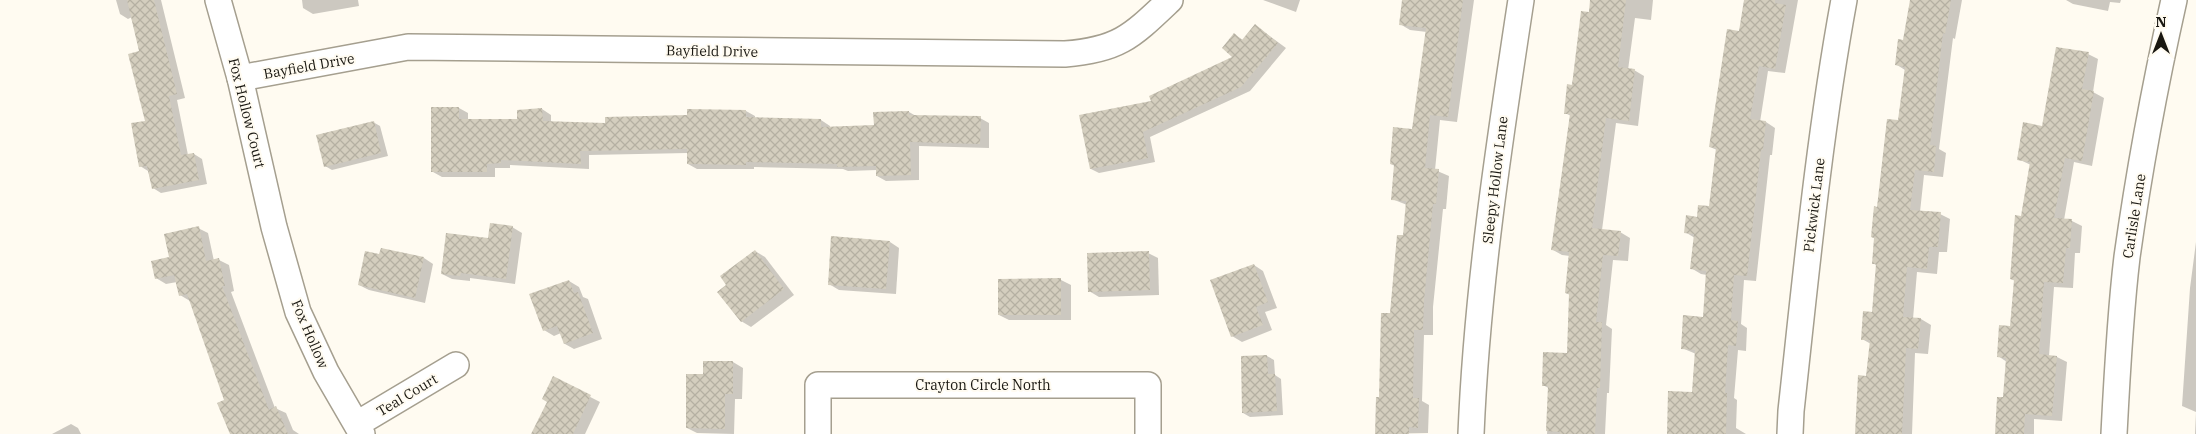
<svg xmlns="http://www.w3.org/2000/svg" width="2196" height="434" font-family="'IBM Plex Serif',serif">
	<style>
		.shadow { fill: #0003 }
		.building { fill: url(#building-cross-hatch) }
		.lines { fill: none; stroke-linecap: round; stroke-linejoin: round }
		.minor-casing { stroke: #a59f8f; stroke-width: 28 }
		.minor { stroke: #fff; stroke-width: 25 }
		.labels { text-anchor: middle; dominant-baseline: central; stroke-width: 4; stroke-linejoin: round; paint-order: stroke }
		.street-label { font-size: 14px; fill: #191711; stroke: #fffbf1 }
	</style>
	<defs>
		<pattern id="building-cross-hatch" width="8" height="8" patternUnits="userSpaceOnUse" patternTransform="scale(1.25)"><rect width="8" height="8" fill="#d4cebe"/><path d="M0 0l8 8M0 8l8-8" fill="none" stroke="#b5b0a2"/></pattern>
	</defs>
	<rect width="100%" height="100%" fill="#fffbf1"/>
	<!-- shadow -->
	<g class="shadow">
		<polygon points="116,0 161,0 185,98 177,100 188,155 194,154 202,159 207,184 161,193 153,188 148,171 140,166 146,122 140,52 132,17 128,19 120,14"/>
		<polygon points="302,0 358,0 359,6 313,14 303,8"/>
		<polygon points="1263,0 1300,0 1296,12"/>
		<polygon points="1420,0 1474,0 1457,122 1440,120 1435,170 1449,176 1446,209 1443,209 1433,307 1433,335 1424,335 1422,401 1429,405 1428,433 1376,434 1391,314 1404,237 1407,205 1392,199 1395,166 1391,164 1413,130 1427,32 1410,30 1400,24"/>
		<polygon points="1592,0 1653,0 1651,20 1635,18 1628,70 1634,70 1644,76 1638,126 1616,123 1602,230 1620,232 1630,238 1628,261 1613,260 1606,325 1612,329 1609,393 1607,393 1605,434 1547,434 1550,389 1543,385 1568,355 1570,295 1566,293 1570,256 1562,255 1553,250 1571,116 1565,113"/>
		<polygon points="1746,0 1798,0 1785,73 1768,71 1760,122 1766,122 1775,128 1772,155 1770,155 1756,281 1744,280 1741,324 1747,328 1746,351 1738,350 1734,398 1737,400 1736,428 1746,434 1668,434 1693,393 1696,354 1682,348 1704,318 1707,275 1701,274 1691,268 1695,238 1685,232 1710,208 1717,150 1710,147 1740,32"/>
		<polygon points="1911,0 1962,0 1955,39 1953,38 1939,149 1946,153 1943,177 1924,175 1920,212 1940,214 1950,219 1947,252 1939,252 1937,274 1917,272 1913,319 1921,319 1931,325 1928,354 1915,353 1912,434 1856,434 1867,377 1871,344 1862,339 1873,313 1877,266 1873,263 1876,239 1872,237 1899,122 1905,70 1897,65 1904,41"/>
		<polygon points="2066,0 2121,0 2120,3 2110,2 2108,11 2073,4"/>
		<polygon points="1256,26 1286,48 1250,91 1150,137 1155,162 1099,173 1091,169 1235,57 1235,35 1243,40"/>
		<polygon points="2088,54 2098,59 2093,92 2104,98 2092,166 2074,162 2064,220 2072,221 2082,226 2080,253 2075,253 2073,288 2054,287 2049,356 2057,357 2067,362 2062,421 2034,419 2034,434 1996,434 2004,398 2007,362 1998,356 2011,327 2015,281 2011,279 2031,165 2018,159 2043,127"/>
		<polygon points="432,108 459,108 468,113 468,120 518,120 542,109 551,115 551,123 606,124 746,111 755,116 755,119 821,120 830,126 830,128 875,126 909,112 916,116 980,118 989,123 989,148 919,146 919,180 886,181 877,176 877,170 848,171 843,169 754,167 754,169 697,169 688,164 688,153 589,155 589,169 510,165 510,168 495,168 495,177 442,177 433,172"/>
		<polygon points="373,122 380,126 388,156 332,170 325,166"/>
		<polygon points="512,227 522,233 515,284 470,278 470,281 452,279 442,274 489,240"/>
		<polygon points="198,228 208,233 214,261 219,260 229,265 234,291 231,292 275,408 286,413 293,430 299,434 235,434 226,400 190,301 180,295 177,282 166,284 156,278 170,258"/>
		<polygon points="890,242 899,248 896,294 839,290 829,284"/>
		<polygon points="2196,242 2196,434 2195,434 2196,412 2182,406 2190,288"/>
		<polygon points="755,251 765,257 794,295 751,327 741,321 728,285"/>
		<polygon points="1148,253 1158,258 1159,295 1099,297 1089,291"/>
		<polygon points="380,256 424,258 433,264 425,303 369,290 359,285"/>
		<polygon points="1254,265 1263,271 1277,308 1265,312 1272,330 1242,342 1232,336"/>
		<polygon points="1061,280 1071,285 1071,320 1009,320 999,315"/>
		<polygon points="569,281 579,287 583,297 588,299 602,339 574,349 565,344 561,333 554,336 544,330"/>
		<polygon points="1267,356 1274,360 1275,375 1281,379 1283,415 1250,417 1243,413"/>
		<polygon points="733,362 743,368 742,399 735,399 734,434 697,433 687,428 704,375"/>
		<polygon points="553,378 600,402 585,434 535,434 548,402"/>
		<polygon points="71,424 78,428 81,434 52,434"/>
	</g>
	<!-- building -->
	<g class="building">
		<polygon points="127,0 154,0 177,94 169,96 181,155 194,153 199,180 152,189 147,166 139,167 131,123 145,121 128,54 139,51"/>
		<polygon points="1402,0 1463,0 1448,117 1430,115 1425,168 1439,169 1436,204 1433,204 1424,301 1423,330 1414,330 1413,398 1419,398 1418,428 1409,427 1409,434 1375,434 1376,397 1379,397 1381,313 1390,313 1397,235 1403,235 1406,201 1391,200 1394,165 1390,164 1393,127 1412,129 1426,28 1399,25"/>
		<polygon points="1590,0 1626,0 1618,67 1635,69 1629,121 1606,118 1592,228 1621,231 1618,256 1603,255 1596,322 1602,322 1600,388 1597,388 1595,434 1560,434 1560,432 1546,431 1548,386 1542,386 1543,352 1567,353 1569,294 1565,293 1569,252 1551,250 1570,114 1564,114 1567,84 1572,85 1581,11 1589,12"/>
		<polygon points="1744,0 1775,0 1775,3 1786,5 1775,69 1759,66 1750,119 1766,121 1763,150 1761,150 1747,276 1734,275 1731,320 1738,321 1736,346 1728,345 1725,393 1727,393 1726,434 1667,434 1668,391 1692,392 1695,350 1681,349 1683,315 1703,317 1706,271 1690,269 1694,234 1684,233 1686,215 1697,217 1698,205 1709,206 1716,148 1709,147 1727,29 1739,31"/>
		<polygon points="1910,0 1951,0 1945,34 1943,33 1930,145 1936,146 1934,172 1915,170 1910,210 1941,212 1938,247 1929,247 1927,269 1907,267 1903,317 1921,318 1918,349 1906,348 1902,434 1855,434 1858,375 1866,376 1870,340 1861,340 1863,311 1872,312 1876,264 1872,264 1874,238 1871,237 1874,206 1877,207 1887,119 1898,120 1905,67 1895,65 1898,39 1903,40"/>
		<polygon points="1255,24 1278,43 1241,87 1143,132 1148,158 1090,169 1079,115 1151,101 1149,96 1232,57 1222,48 1234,33 1242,40"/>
		<polygon points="2056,47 2089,52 2082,89 2094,91 2082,161 2065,158 2054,218 2072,219 2070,248 2066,248 2063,283 2044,282 2039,354 2057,356 2052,416 2025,414 2024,434 1995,434 1997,397 2003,397 2006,358 1997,357 1999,325 2010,326 2014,280 2010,279 2015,215 2021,216 2030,162 2017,160 2023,122 2042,126"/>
		<polygon points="431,107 459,107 459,119 517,119 517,110 542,108 543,121 605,123 605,117 687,115 687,109 746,110 746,117 821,119 821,127 874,125 873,112 909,111 909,115 981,116 980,144 910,142 911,175 876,176 876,166 837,167 837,164 746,162 746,165 687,164 687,149 580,151 581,164 501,160 501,163 487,164 487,172 431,172"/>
		<polygon points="374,121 381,153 324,167 316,135"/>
		<polygon points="490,223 513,226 506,279 461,273 460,276 441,274 446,233 488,238"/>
		<polygon points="199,226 206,261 219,258 225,286 222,286 269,410 276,406 288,434 230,434 217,403 224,400 187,294 179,296 174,275 155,279 151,261 169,257 164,234"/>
		<polygon points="831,236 890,241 886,289 828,285"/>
		<polygon points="381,248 424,257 415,298 358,285 365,251 379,254"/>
		<polygon points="755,250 784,289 741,322 717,292 726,285 720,276"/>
		<polygon points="1149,251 1150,290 1088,292 1087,253"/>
		<polygon points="1254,264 1268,302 1256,307 1263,325 1231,337 1210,280"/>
		<polygon points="1061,278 1061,315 998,315 998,279"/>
		<polygon points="569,280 574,293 578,292 593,333 564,344 557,326 543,331 529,294"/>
		<polygon points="1267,355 1268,374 1275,374 1277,411 1242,413 1241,356"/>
		<polygon points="703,361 733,361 733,394 725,394 725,429 686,428 686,374 703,374"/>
		<polygon points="553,376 591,395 573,434 531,434 547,402 542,399"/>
	</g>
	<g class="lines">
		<!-- minor casing -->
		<g class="minor-casing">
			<g id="minor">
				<polyline points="218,0 240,78 274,227 298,312 326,372 362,434"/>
				<path d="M240 78 408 47 1065 54C1119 50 1132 36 1170 0"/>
				<polyline points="357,424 456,365"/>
				<polyline points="818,434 818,385 1148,385 1148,434"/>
				<path d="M1471 434C1477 288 1499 144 1521 0"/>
				<path d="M1790 434 1791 411C1806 274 1819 136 1844 0"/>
				<path d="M2114 434C2117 375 2120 315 2127 257 2139 171 2155 85 2174 0"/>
			</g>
		</g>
		<!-- minor -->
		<use href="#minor" class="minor"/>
	</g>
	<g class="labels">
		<!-- street labels -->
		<g class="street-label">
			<text transform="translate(712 51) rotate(1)">Bayfield Drive</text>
			<text transform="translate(309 66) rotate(-10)">Bayfield Drive</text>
			<text transform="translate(247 113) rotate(76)">Fox Hollow Court</text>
			<text transform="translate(1495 180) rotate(-83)">Sleepy Hollow Lane</text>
			<text transform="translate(1814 205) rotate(-83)">Pickwick Lane</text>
			<text transform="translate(2134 216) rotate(-81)">Carlisle Lane</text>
			<text transform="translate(310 334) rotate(67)">Fox Hollow</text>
			<text x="983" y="385">Crayton Circle North</text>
			<text transform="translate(407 395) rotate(-31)">Teal Court</text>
		</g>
	</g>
	<!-- north arrow -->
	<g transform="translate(2161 35)" stroke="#fffbf1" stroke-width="4" paint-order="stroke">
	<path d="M0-4L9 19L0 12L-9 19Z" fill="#191711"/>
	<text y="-8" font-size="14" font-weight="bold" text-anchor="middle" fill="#191711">N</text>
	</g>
</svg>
